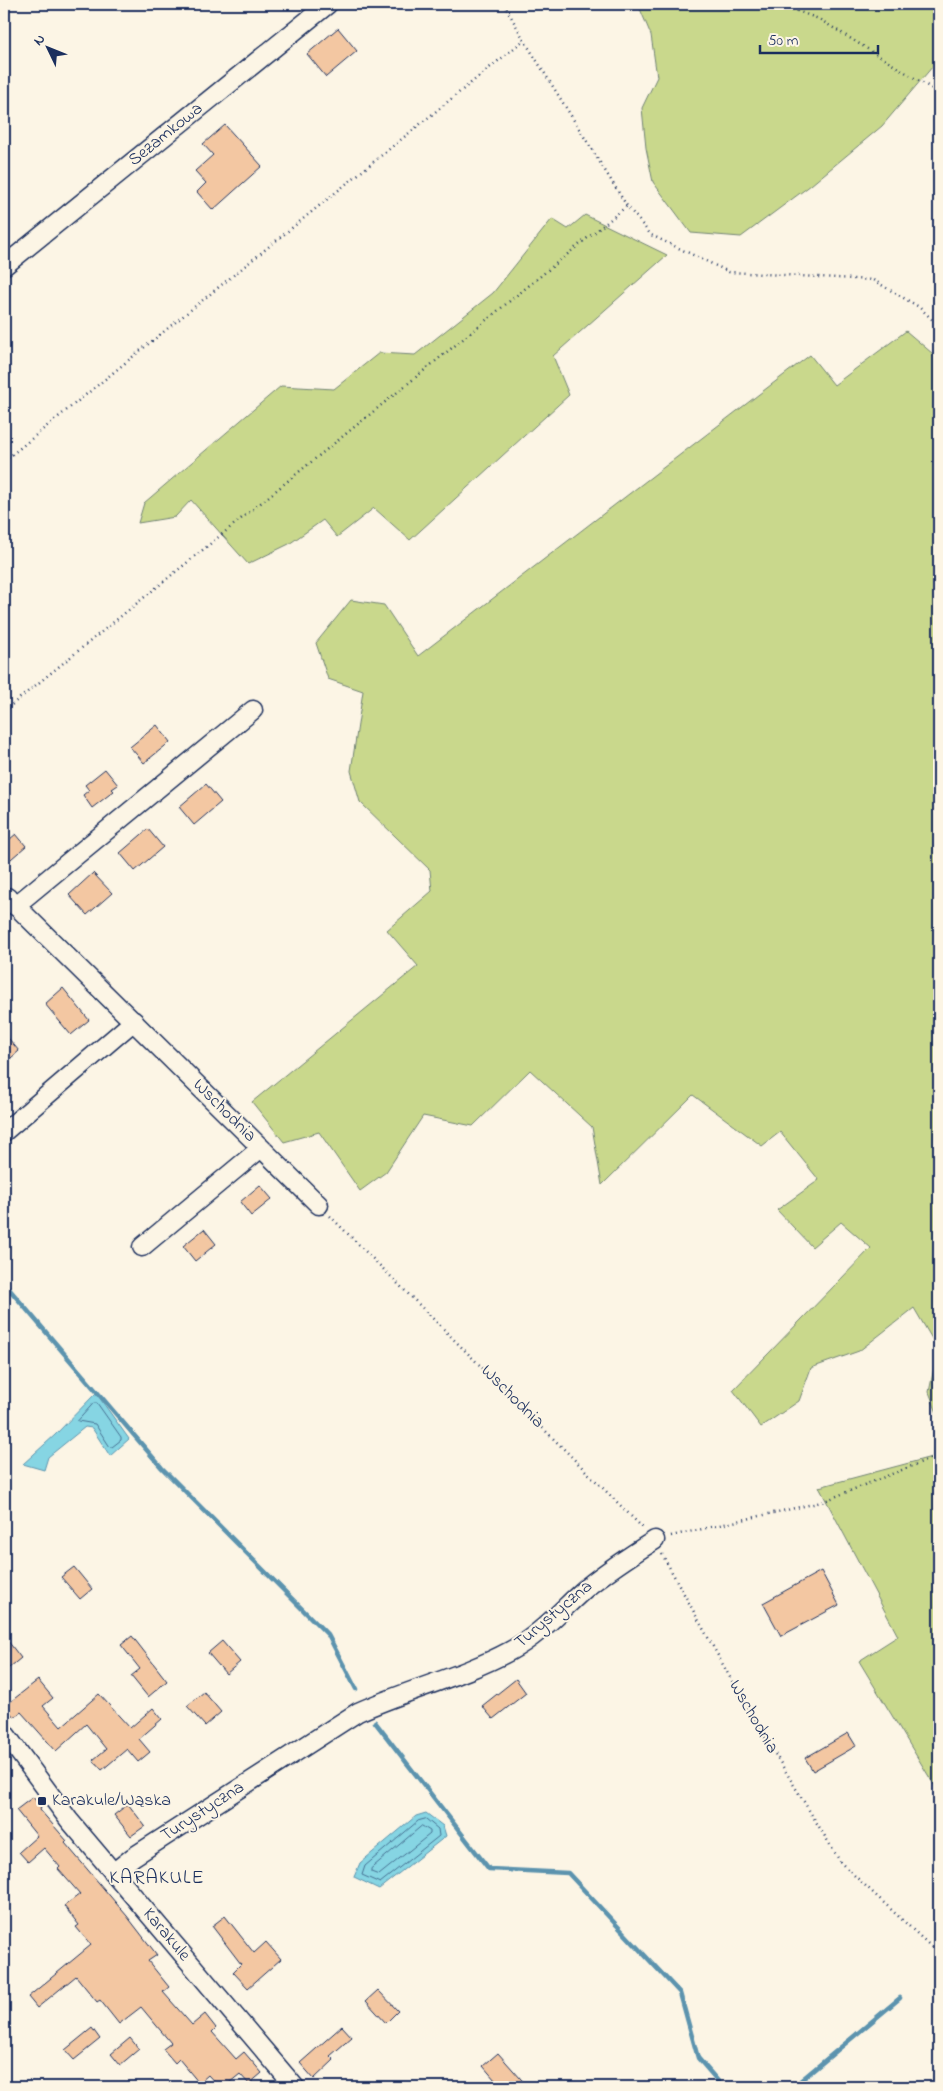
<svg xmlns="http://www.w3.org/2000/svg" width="943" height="2091" font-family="'Indie Flower',sans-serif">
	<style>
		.green { fill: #c9d88c; stroke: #728475 }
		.water { fill: #86d5e3; stroke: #5b93ae }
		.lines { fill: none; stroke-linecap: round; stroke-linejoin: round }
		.shore { stroke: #467193; stroke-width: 1 }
		.stream { stroke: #5b93ae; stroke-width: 4.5 }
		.building { fill: #f3c7a2; stroke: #1b2f5e }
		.minor-casing { stroke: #1b2f5e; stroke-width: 21 }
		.path { stroke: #1b2f5e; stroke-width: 2.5; stroke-dasharray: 1 4; stroke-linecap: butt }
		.minor { stroke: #fcf5e5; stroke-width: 18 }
		.poi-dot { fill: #1b2f5e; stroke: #fcf5e5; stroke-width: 2 }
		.labels { text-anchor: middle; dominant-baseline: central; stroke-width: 4; stroke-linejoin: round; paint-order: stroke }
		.street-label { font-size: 18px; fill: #1b2f5e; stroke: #fcf5e5 }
		.poi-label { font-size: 18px; fill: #1b2f5e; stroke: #fcf5e5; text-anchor: start }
		.quarter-label { font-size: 20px; letter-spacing: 1px; fill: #1b2f5e; stroke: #fcf5e5 }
	</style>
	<rect width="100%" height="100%" fill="#fcf5e5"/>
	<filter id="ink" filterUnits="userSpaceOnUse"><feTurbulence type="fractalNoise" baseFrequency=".02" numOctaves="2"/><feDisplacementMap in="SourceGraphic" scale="10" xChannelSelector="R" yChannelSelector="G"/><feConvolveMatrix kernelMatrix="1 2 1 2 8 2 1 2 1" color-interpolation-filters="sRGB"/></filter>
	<g filter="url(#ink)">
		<!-- green -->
		<g class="green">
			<polygon points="638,4 939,4 939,59 882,126 811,185 741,237 691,233 653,182 646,148 642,108 657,77 651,35"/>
			<polygon points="585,215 667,255 553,356 569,395 410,540 374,508 337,537 323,520 289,544 248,564 191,500 175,517 138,523 144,503 281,386 334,389 379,353 415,355 493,293 552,219 568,229"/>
			<polygon points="906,331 939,359 939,1418 929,1392 938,1349 914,1308 859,1351 811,1368 799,1401 761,1427 733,1390 871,1248 841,1222 812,1247 777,1210 819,1180 780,1132 762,1146 693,1095 602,1185 592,1127 530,1070 473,1126 423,1116 386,1172 360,1191 319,1132 284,1142 252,1102 418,966 387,930 432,891 430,870 360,802 351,771 363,691 328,679 316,643 351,600 384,605 418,656 810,355 834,385"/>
			<polygon points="939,1455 939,1793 859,1661 898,1636 819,1487"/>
		</g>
		<!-- water -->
		<g class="water">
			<polygon points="96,1393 129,1439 110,1456 92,1428 85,1427 48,1457 44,1470 23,1464 55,1435"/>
			<polygon points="426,1813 443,1826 446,1836 379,1889 354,1877 360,1863 416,1816"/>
		</g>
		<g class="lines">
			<!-- shore -->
			<g class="shore">
				<polygon points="94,1403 97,1403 121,1437 121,1440 112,1447 110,1447 95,1424 78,1421"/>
				<polygon points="426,1819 438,1829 439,1836 380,1883 362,1875 365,1866 418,1821"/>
				<polygon points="422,1826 430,1831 430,1834 379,1875 371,1872 371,1869"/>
			</g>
			<!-- stream -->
			<g class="stream">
				<polyline points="4,1283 162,1468 328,1635 356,1689"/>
				<polyline points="375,1722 489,1869 568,1873 680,1993 698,2058 723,2087"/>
				<polyline points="793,2087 900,1998"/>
			</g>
		</g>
		<!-- building -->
		<g class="building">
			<polygon points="338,28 357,51 326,77 307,54"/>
			<polygon points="225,125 262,166 213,210 197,192 206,183 195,171 213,155 203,144"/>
			<polygon points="157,725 170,742 144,763 130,747"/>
			<polygon points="105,769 118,785 112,789 114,791 92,808 83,795 89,790 85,785"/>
			<polygon points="206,784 221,802 194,825 179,807"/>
			<polygon points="148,829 163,847 135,871 120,853"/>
			<polygon points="16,834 26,846 4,865 4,844"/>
			<polygon points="93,873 112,893 87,915 69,895"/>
			<polygon points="63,988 89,1020 71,1035 45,1004"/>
			<polygon points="4,1033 19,1051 4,1064"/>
			<polygon points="260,1185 272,1199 251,1216 240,1202"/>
			<polygon points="204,1229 216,1244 195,1261 183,1246"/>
			<polygon points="74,1567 92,1589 80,1599 61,1577"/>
			<polygon points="821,1571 839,1605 781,1636 763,1603"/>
			<polygon points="4,1636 21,1658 4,1672"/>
			<polygon points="132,1636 167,1681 148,1697 131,1676 140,1669 121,1645"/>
			<polygon points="222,1641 240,1662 226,1674 208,1653"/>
			<polygon points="516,1679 526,1693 493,1719 482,1706"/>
			<polygon points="38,1680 53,1698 43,1706 61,1727 99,1694 130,1728 153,1708 162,1719 139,1739 150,1752 138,1762 127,1749 102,1770 93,1760 106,1749 86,1724 56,1751 21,1712 14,1717 5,1706"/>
			<polygon points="204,1692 221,1712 205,1726 187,1706"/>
			<polygon points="848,1733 856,1746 813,1771 805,1758"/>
			<polygon points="33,1797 41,1808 40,1810 67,1841 65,1843 127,1916 157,1955 148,1961 169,1987 163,1992 192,2025 205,2014 216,2028 212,2032 236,2059 244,2052 262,2073 249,2084 240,2074 224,2087 219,2087 208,2075 199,2083 179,2059 175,2063 163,2049 171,2043 141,2007 119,2024 100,2000 97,2002 76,1976 37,2008 28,1997 91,1945 76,1927 79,1925 64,1906 80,1894 58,1869 60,1867 44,1848 28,1862 19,1852 37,1836 16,1810"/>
			<polygon points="128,1804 145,1826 131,1836 114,1815"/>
			<polygon points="225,1916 254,1953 266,1942 281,1959 248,1988 233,1972 241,1964 212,1926"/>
			<polygon points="378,1990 398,2011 386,2023 366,2001"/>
			<polygon points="342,2026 352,2037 330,2056 334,2060 314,2079 300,2063"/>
			<polygon points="92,2028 100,2039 74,2060 65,2050"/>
			<polygon points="130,2038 139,2049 120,2065 111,2054"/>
			<polygon points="498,2053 528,2087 501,2087 483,2066"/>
		</g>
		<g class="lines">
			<!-- minor casing -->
			<g class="minor-casing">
				<g id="minor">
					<polyline points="4,266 328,4"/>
					<polyline points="4,900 7,897 319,1205"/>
					<polyline points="15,906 253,710"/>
					<polyline points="4,1132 134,1021"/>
					<polyline points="142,1247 261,1148"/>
					<polyline points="4,1732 69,1820 295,2087"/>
					<path d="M113 1873 133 1857 358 1712C407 1690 464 1676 510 1651 539 1636 562 1609 586 1588 608 1570 631 1555 655 1540"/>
				</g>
			</g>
			<!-- path -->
			<g class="path">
				<polyline points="504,4 524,40 627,206 651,235 729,272 873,280 919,307 939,326"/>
				<polyline points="778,4 819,19 939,93"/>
				<polyline points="4,461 524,40"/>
				<polyline points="4,711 627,206"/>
				<polyline points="330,1216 643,1528"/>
				<polyline points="938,1455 939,1441"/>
				<polyline points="671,1536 822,1502 939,1455"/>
				<polyline points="662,1554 743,1701 841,1863 939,1954"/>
			</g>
			<!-- minor -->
			<use href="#minor" class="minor"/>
		</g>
	</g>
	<!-- markers -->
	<rect class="poi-dot" x="37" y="1796" width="10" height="10" rx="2.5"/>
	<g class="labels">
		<!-- street labels -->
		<g class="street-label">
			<text transform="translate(166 135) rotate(-39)">Sezamkowa</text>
			<text transform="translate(224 1111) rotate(45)">Wschodnia</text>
			<text transform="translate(512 1397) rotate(45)">Wschodnia</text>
			<text transform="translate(554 1615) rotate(-40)">Turystyczna</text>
			<text transform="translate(753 1717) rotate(60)">Wschodnia</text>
			<text transform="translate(203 1812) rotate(-33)">Turystyczna</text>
			<text transform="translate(166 1935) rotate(50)">Karakule</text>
		</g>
		<!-- poi labels -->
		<g class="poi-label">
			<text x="52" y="1801">Karakule/Wąska</text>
		</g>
		<!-- quarter labels -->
		<g class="quarter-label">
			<text x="157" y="1878">KARAKULE</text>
		</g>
	</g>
	<!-- margin -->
	<rect width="943" height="2091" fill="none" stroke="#fcf5e5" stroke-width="20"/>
	<rect x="10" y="10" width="923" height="2071" fill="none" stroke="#1b2f5e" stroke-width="2" filter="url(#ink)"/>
	<!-- north arrow -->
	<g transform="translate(48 48) rotate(313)" stroke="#fcf5e5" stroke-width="4" paint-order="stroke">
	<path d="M0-4L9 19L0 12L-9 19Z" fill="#1b2f5e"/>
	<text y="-8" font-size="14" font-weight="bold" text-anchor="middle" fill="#1b2f5e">N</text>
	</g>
	<!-- scale -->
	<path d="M760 45v8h118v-8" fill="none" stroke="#1b2f5e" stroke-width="2.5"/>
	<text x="768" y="45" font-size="15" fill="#1b2f5e" stroke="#fcf5e5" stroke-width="4" paint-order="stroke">50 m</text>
</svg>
